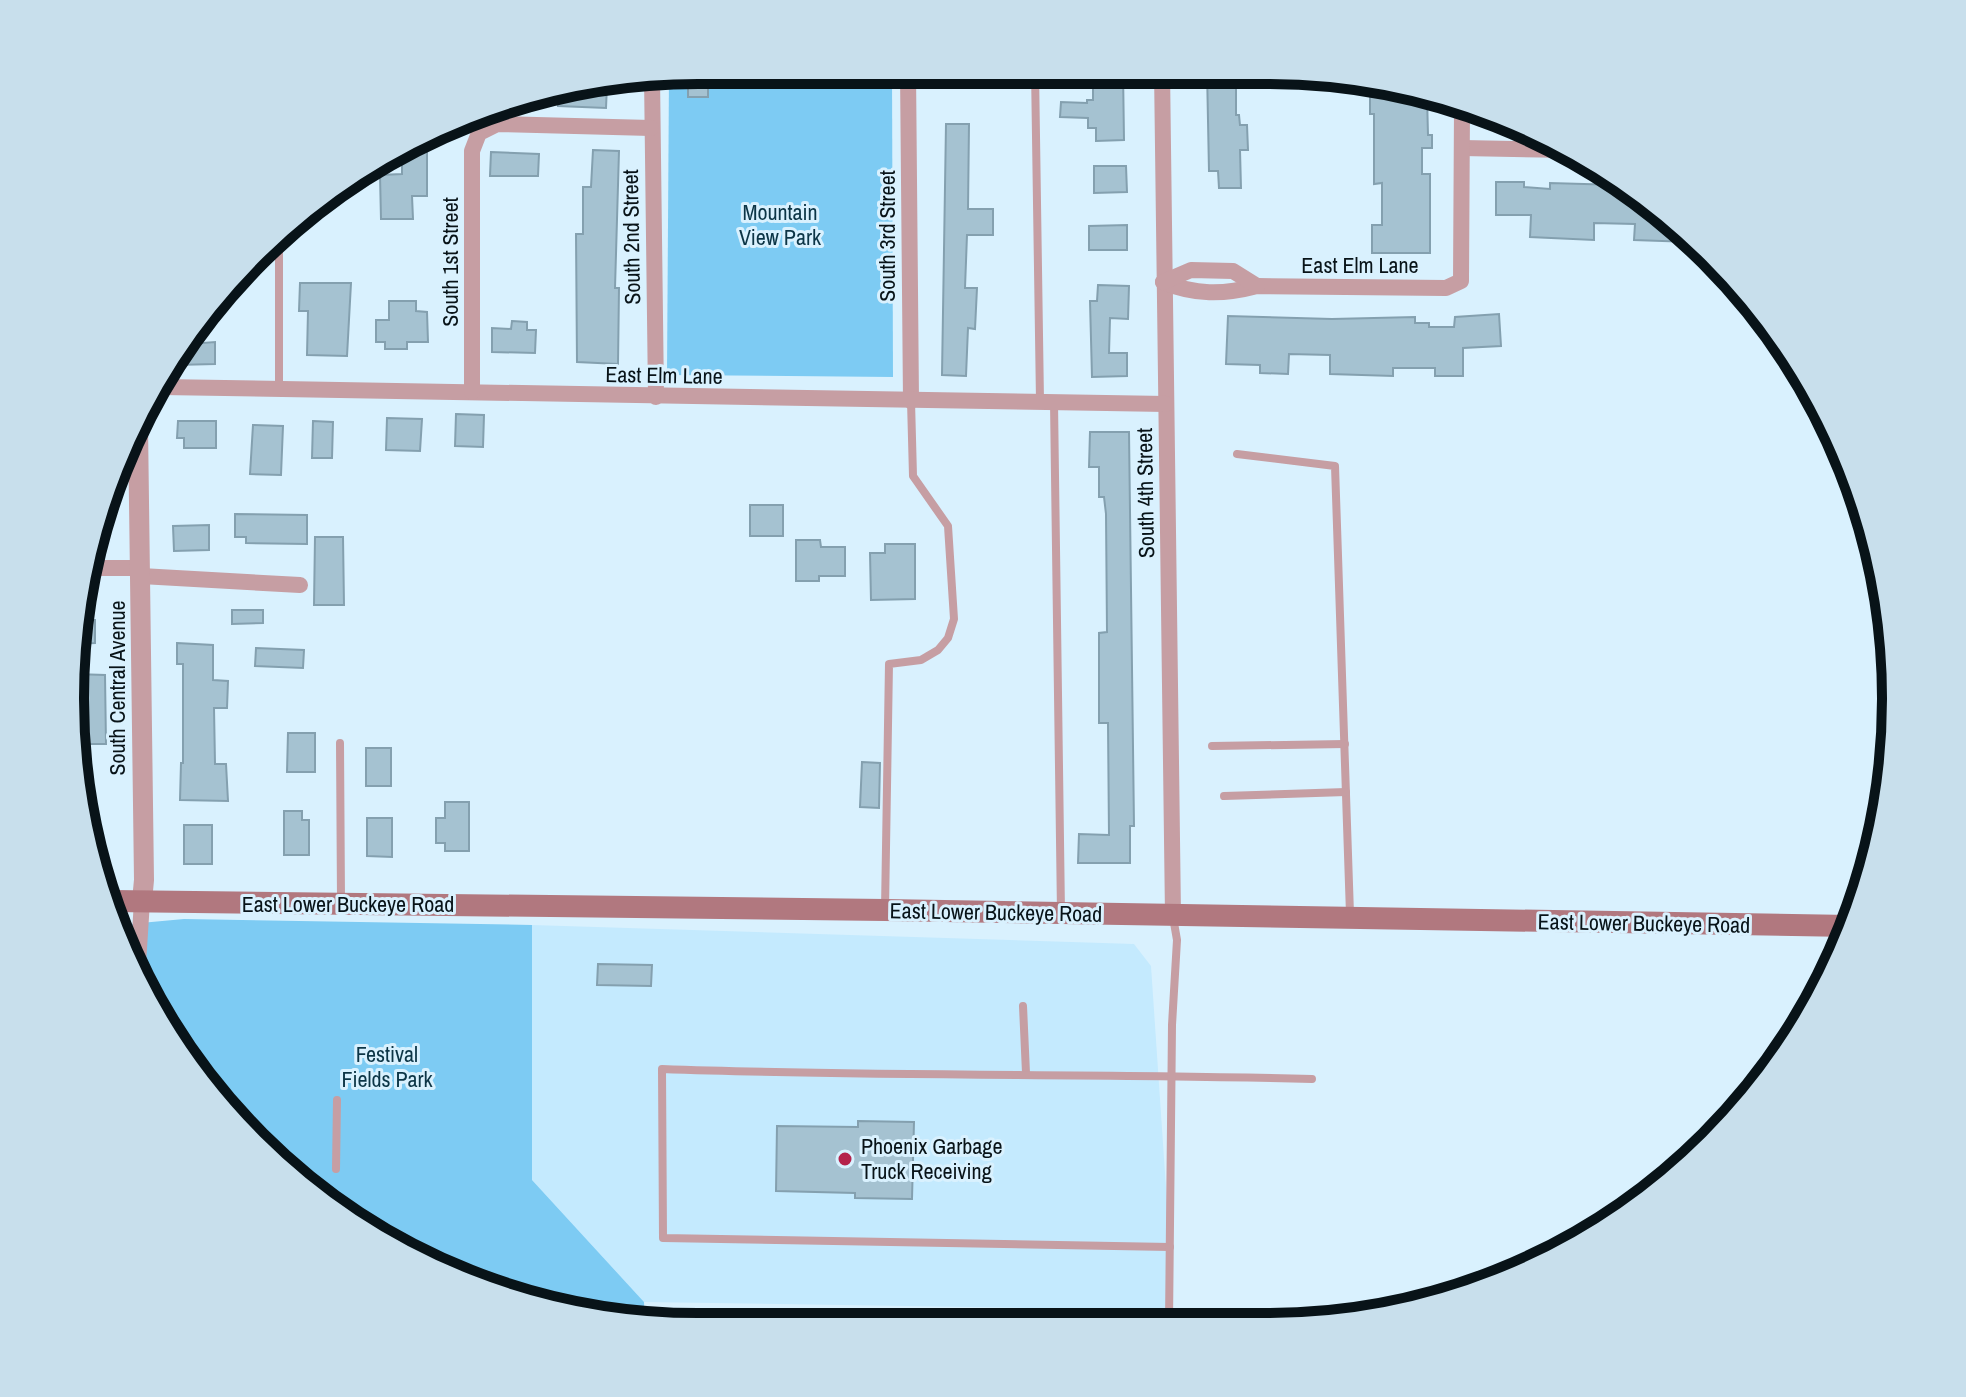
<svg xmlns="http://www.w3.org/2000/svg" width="1966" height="1397" font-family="'Archivo Narrow',sans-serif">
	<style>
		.built { fill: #c4eafe }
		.green { fill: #7dcbf3 }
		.building { fill: #a5c2d1; stroke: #84a0af; stroke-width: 2 }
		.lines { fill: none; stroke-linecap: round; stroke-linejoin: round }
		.service { stroke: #c69ea3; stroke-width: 8 }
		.minor { stroke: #c69ea3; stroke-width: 16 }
		.tertiary { stroke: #c69ea3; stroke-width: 20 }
		.secondary { stroke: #b1787f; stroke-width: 22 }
		.poi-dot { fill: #b4224b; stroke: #d9f1fe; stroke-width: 3 }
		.labels { text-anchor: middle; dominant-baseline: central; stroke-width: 6; stroke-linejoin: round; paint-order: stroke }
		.park-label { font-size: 22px; fill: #0c3546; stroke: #d9f1fe }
		.street-label { font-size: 22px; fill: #081318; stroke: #d9f1fe }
		.poi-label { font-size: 22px; fill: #081318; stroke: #d9f1fe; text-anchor: start }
		.rim { fill: none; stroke: #081318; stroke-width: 10 }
	</style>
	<rect width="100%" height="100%" fill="#d9f1fe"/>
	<!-- built -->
	<polygon class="built" points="532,925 1134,944 1151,966 1170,1247 1169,1310 644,1302 532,1180"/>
	<!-- green -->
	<g class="green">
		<polygon points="699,70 892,70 893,377 667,375 669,74"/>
		<polygon points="184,919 532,925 532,1180 644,1302 645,1324 536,1306 421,1262 316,1197 226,1113 135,976 119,925"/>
	</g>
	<!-- building -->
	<g class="building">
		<polygon points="698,70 708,70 708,97 688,97 688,71"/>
		<polygon points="1093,70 1123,70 1124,140 1096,141 1096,128 1088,128 1088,118 1060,117 1061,102 1087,103 1087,100 1093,100"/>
		<polygon points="1207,70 1236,70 1236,115 1239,115 1240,125 1247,125 1248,150 1240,150 1241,188 1219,188 1218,171 1209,171"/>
		<polygon points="592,84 607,85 606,108 558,106 558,88"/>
		<polygon points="1399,85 1427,96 1428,135 1432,135 1432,148 1422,148 1422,174 1430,174 1430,253 1372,253 1372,225 1382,225 1382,183 1374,184 1374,114 1370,114 1370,86"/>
		<polygon points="946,124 969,124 968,209 993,209 993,235 967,235 965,288 977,288 975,329 968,328 966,376 942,375"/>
		<polygon points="427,140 427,196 412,196 413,219 381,219 380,175 402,174 402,152"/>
		<polygon points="593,150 619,151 615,288 619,288 618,364 577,362 576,234 583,234 583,187 591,187"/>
		<polygon points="491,152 539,154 538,176 490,176"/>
		<polygon points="1094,166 1126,166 1127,192 1094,193"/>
		<polygon points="1496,182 1524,182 1524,187 1550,189 1550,183 1619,185 1689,242 1634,240 1635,224 1594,223 1594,240 1530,237 1531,215 1496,215"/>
		<polygon points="1127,225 1127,250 1089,250 1089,226"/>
		<polygon points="300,283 351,283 347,356 307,355 308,311 299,311"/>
		<polygon points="1098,285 1129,286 1128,319 1110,318 1109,353 1127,353 1127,376 1092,377 1090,301 1097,301"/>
		<polygon points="389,301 416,301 416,311 427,312 428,342 407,342 407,349 385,349 385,342 376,342 376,320 389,320"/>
		<polygon points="1499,314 1501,346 1463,348 1463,376 1435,376 1435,368 1393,368 1393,376 1330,374 1330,355 1289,354 1288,374 1260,373 1260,365 1226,364 1228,316 1332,319 1415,317 1415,323 1429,323 1429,327 1454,327 1455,317"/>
		<polygon points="203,320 203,343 215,342 215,364 176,365"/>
		<polygon points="512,321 527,322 527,330 536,330 535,353 492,352 492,328 511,329"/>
		<polygon points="456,414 484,415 483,447 455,446"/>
		<polygon points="387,418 422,419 420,451 386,450"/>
		<polygon points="178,421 216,421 216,448 184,448 184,438 177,438"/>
		<polygon points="313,421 333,422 332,458 312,458"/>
		<polygon points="253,425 283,426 281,475 250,474"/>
		<polygon points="1090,432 1129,432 1134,826 1130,826 1130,863 1078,863 1079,834 1109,835 1108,723 1099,723 1099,633 1107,632 1106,514 1104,497 1099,497 1099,467 1089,467"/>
		<rect x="750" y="505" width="33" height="31"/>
		<polygon points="235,514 307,515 307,544 246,543 246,537 235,537"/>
		<polygon points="209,525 209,550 174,551 173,526"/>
		<polygon points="315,537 343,537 344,605 314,605"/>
		<polygon points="796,540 820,540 821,547 845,547 845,576 819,576 819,581 796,581"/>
		<polygon points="885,544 915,544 915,599 871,600 870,553 885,553"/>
		<polygon points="232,610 263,610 263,623 232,624"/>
		<polygon points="75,620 95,620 95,643 75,644"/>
		<polygon points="177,643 213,645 213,680 228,681 227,708 214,708 215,764 226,764 228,801 180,800 181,763 183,763 183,664 177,664"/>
		<polygon points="256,648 304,650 303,668 255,666"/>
		<polygon points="75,674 105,675 106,744 75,744"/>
		<polygon points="288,733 315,733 315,772 287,772"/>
		<rect x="366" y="748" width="25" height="38"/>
		<polygon points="862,762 880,763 879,808 860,807"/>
		<polygon points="445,802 469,802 469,851 445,851 445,843 436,843 436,818 445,818"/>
		<polygon points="284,811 302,811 302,820 309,820 309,855 284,855"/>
		<polygon points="367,818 392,818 392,857 367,856"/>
		<rect x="184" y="825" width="28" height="39"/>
		<polygon points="598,964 652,965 651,986 597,985"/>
		<polygon points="858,1121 914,1122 912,1199 855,1198 855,1193 776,1191 777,1126 858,1127"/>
	</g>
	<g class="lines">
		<!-- service -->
		<g class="service">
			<polyline points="1035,70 1040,401"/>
			<polyline points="279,388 279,237"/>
			<polyline points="1054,402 1061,913"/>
			<polyline points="1237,454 1335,466 1350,914"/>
			<polyline points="340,743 341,900"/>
			<polyline points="1212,746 1345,744"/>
			<polyline points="1224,796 1346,792"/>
			<polyline points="885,909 889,664 921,660 938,650 948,638 954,619 948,526 913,476 911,401"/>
			<polyline points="1023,1006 1026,1073"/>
			<polyline points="336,1169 337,1100"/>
			<path d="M1170 1247 663 1238 662 1069C879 1077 1096 1073 1312 1079"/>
			<polyline points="1169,1323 1172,1025 1177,940 1173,917"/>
		</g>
		<!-- minor -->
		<g class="minor">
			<polyline points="908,70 911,401"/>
			<polyline points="1162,70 1173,916"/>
			<polyline points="652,76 656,397"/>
			<polyline points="1462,148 1571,150"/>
			<path d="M1163 282C1195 295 1223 295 1257 286L1446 288 1461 281 1462 109"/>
			<polyline points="1163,282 1191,270 1233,271 1257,286"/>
			<polyline points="162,387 1166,404"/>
			<polyline points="472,392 472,151 479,133 497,124 651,128"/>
			<polyline points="88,568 141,568"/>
			<polyline points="141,576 300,585"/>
			<polyline points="137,980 142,901"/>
		</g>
		<!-- tertiary -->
		<polyline class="tertiary" points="138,426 144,880 142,901"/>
		<!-- secondary -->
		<polyline class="secondary" points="112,901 885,910 1850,926"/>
	</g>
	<!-- markers -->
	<circle class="poi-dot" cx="845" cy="1159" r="8"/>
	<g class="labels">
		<!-- park labels -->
		<g class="park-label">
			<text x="780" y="212">Mountain<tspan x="780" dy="25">View Park</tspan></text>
			<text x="387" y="1054">Festival<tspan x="387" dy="25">Fields Park</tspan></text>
		</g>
		<!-- street labels -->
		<g class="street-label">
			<text transform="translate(887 236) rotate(-90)">South 3rd Street</text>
			<text transform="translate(631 237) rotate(-91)">South 2nd Street</text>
			<text transform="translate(450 262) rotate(-90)">South 1st Street</text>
			<text x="1360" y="265">East Elm Lane</text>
			<text transform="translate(664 375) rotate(1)">East Elm Lane</text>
			<text transform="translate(1145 493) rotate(-91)">South 4th Street</text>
			<text transform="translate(117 688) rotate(-90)">South Central Avenue</text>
			<text x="348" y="904">East Lower Buckeye Road</text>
			<text transform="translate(996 912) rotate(1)">East Lower Buckeye Road</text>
			<text transform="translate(1644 923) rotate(1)">East Lower Buckeye Road</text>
		</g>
		<!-- poi labels -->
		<g class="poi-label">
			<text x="861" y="1146">Phoenix Garbage<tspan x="861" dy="25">Truck Receiving</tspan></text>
		</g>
	</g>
	<!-- crop -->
	<path d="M0 0H1966V1397H0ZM698 84H1268A614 614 0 0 1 1882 698V699A614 614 0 0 1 1268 1313H698A614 614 0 0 1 84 699V698A614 614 0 0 1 698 84Z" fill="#c8dfec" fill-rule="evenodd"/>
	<path class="rim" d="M698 84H1268A614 614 0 0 1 1882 698V699A614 614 0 0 1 1268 1313H698A614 614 0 0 1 84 699V698A614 614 0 0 1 698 84Z"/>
</svg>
